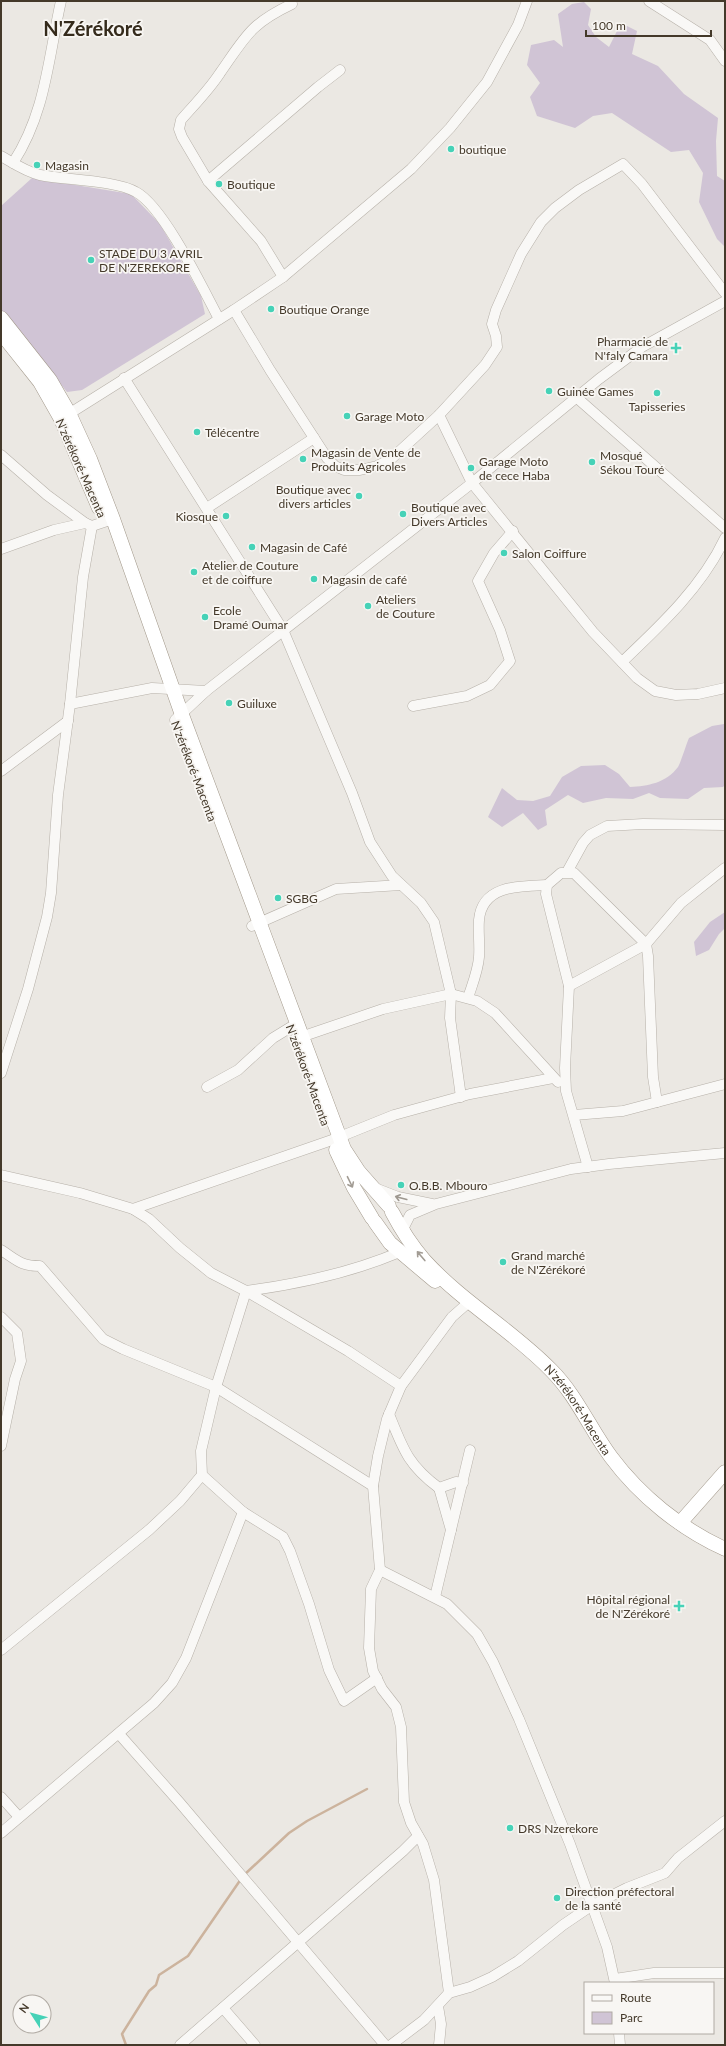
<svg xmlns="http://www.w3.org/2000/svg" width="726" height="2046" font-family="Lato,sans-serif">
	<style>
		.green { fill: #d0c4d5 }
		.lines { fill: none; stroke-linecap: round; stroke-linejoin: round }
		.stream { stroke: #ccb39d; stroke-width: 2.5 }
		.minor-casing { stroke: #b6b0a8; stroke-width: 11 }
		.highway-casing { stroke: #a2988a; stroke-width: 15 }
		.minor { stroke: #f9f8f6; stroke-width: 10 }
		.highway { stroke: #fff; stroke-width: 14 }
		.oneway { stroke: #a29c94 }
		.oneway2 { stroke: #9e9890 }
		.poi-dot { fill: #46d2b7; stroke: #f8f6f3; stroke-width: 1.5 }
		.labels { text-anchor: middle; dominant-baseline: central; stroke-width: 3.5; stroke-linejoin: round; paint-order: stroke }
		.poi-label { font-size: 12px; fill: #44392a; stroke: #f8f6f3; text-anchor: start }
		.street-label { font-size: 12px; fill: #44392a; stroke: #f8f6f3 }
		.town-label { font-size: 20px; font-weight: bold; fill: #352b1c; stroke: #f8f6f3 }
	</style>
	<rect width="100%" height="100%" fill="#ebe8e3"/>
	<!-- green -->
	<g class="green">
		<polygon points="584,2 591,9 588,25 596,37 609,47 621,23 637,31 632,54 658,66 684,94 718,118 716,141 717,176 725,181 725,247 717,239 699,202 703,173 689,150 671,152 612,113 593,116 575,128 537,116 530,97 540,83 527,65 531,45 554,40 563,47 558,14 572,4"/>
		<polygon points="32,178 131,194 160,224 201,296 205,314 82,390 67,392 1,310 1,206"/>
		<path d="M724 724 725 785 723 787 704 788 688 799 660 798 649 793 633 799 606 798 583 803 568 795 545 810 547 825 538 830 523 813 502 827 488 817 502 788 517 800 533 801 550 796 562 777 581 766 605 765 619 774 630 787C648 786 666 783 678 767 681 762 686 745 689 738L712 726Z"/>
		<polygon points="725,912 725,928 719,934 709,950 696,956 694,942 710,922"/>
	</g>
	<g class="lines">
		<!-- stream -->
		<g class="stream">
			<polyline points="244,1875 289,1833 307,1821 367,1789"/>
			<polyline points="126,2045 122,2034 149,1991 156,1985 159,1975 188,1956 241,1879"/>
		</g>
		<!-- minor casing -->
		<g class="minor-casing">
			<g id="minor">
				<polyline points="649,1 710,40 725,61"/>
				<path d="M1 156C13 163 26 172 40 175 65 180 115 180 136 192 164 207 203 289 219 319"/>
				<path d="M13 163C46 112 48 59 61 1"/>
				<polyline points="208,181 318,87 340,70"/>
				<path d="M283 277 261 241 208 181 182 137 179 129 181 120C194 105 209 90 220 73 246 36 250 24 292 4"/>
				<polyline points="234,310 270,370 327,458 335,466 344,470 360,470 377,466 391,459 439,415 485,365 497,347 496,336 492,324 496,310 521,254 541,222 555,208 579,190 623,164 642,184 725,293"/>
				<polyline points="124,378 283,630 352,793 370,842 392,876 421,903 434,922 451,994 450,1018 461,1097"/>
				<polyline points="576,397 725,528"/>
				<polyline points="439,415 472,483 593,632 637,678 655,691 676,695 698,694 725,688"/>
				<polyline points="64,417 234,310 283,277 411,169 450,128 487,82 518,25 527,1"/>
				<polyline points="1,455 47,495 85,523 92,526 113,519"/>
				<polyline points="207,508 314,438"/>
				<polyline points="1,549 54,530 85,523"/>
				<path d="M622 662C660 626 702 587 725 538"/>
				<polyline points="70,704 152,688 206,691"/>
				<polyline points="413,706 467,696 490,685 510,661 500,630 478,581 494,553 513,531"/>
				<polyline points="175,720 206,691 472,483 599,379 642,347 725,301"/>
				<polyline points="1,771 68,721"/>
				<polyline points="567,872 583,843 590,835 607,826 643,824 725,825"/>
				<polyline points="252,926 336,889 401,885"/>
				<polyline points="569,986 646,944 681,903 725,868"/>
				<path d="M468 998C472 985 478 971 479 957 480 945 478 932 479 920 482 885 519 886 547 885"/>
				<polyline points="295,1039 383,1009 451,994 477,1001 495,1013 558,1082"/>
				<polyline points="1,1073 28,989 47,917 51,893 58,795 70,704 83,577 92,526"/>
				<polyline points="207,1087 238,1070 273,1038 291,1027"/>
				<polyline points="574,1115 623,1111 725,1084"/>
				<polyline points="588,1167 566,1091 565,1068 569,986 546,894 547,885 561,873 574,873 646,944 648,956 653,1077 657,1102"/>
				<polyline points="1,1175 80,1193 133,1209 149,1219 180,1248 211,1273 246,1291 348,1351 401,1386"/>
				<polyline points="375,1188 398,1197 432,1204"/>
				<polyline points="133,1209 332,1140 394,1115 470,1094 553,1078"/>
				<polyline points="406,1235 404,1227 410,1215 436,1204 571,1169 609,1164 725,1153"/>
				<path d="M1 1250C17 1260 20 1266 40 1266L103 1339 123 1349 216 1387 373 1486"/>
				<polyline points="1,1317 17,1333 21,1361 15,1379 1,1446"/>
				<path d="M389 1414C403 1449 408 1465 439 1488L456 1482 463 1483"/>
				<polyline points="439,1488 451,1530"/>
				<polyline points="380,1570 447,1604 477,1634 493,1662 519,1719 570,1844 607,1947 615,1983"/>
				<polyline points="435,1597 470,1450"/>
				<polyline points="1,1650 149,1530 180,1501 202,1475"/>
				<path d="M377 1678 344 1701 329 1670 309 1604 290 1551 283 1537 243 1512 202 1475 201 1451 216 1387 246 1291C299 1284 350 1273 400 1252"/>
				<polyline points="119,1734 180,1803 385,2045"/>
				<polyline points="1,1797 19,1817"/>
				<polyline points="1,1833 154,1703 172,1683 186,1658 243,1512"/>
				<polyline points="615,1979 654,1973 725,1973"/>
				<polyline points="449,1993 434,1880 423,1844 411,1823 404,1802 401,1727 396,1707 382,1689 373,1671 369,1648 371,1589 380,1570 373,1486 378,1456 387,1419 401,1386 452,1317 469,1302"/>
				<polyline points="438,2006 441,2024 439,2045"/>
				<polyline points="223,2008 255,2045"/>
				<polyline points="619,2033 620,2045"/>
				<polyline points="180,2045 403,1851 418,1836"/>
				<polyline points="391,2045 424,2020 449,1993 470,1987 492,1977 518,1961 563,1925 591,1906 627,1888 665,1873 678,1858 725,1821"/>
			</g>
		</g>
		<!-- highway casing -->
		<g class="highway-casing">
			<g id="highway">
				<polyline points="1,318 50,380 69,413 90,459 113,519 182,715 344,1149 359,1172 389,1206"/>
				<polyline points="1,333 40,382 61,419 99,508"/>
				<polyline points="336,1150 354,1188 372,1218"/>
				<path id="s1" d="M392 1212C401 1229 411 1245 424 1260 462 1302 512 1330 551 1370 577 1396 590 1429 611 1457 640 1496 681 1529 725 1549"/>
				<polyline points="375,1222 390,1243 435,1281"/>
				<polyline points="680,1523 725,1472"/>
			</g>
		</g>
		<!-- minor -->
		<use href="#minor" class="minor"/>
		<!-- highway -->
		<use href="#highway" class="highway"/>
	</g>
	<!-- one-way arrows -->
	<defs><path id="oneway-shaft" d="M-6 0H5M1.5-3L5.5 0L1.5 3" fill="none" stroke-width="1.6" stroke-linecap="round" stroke-linejoin="round"/></defs>
	<g class="oneway">
		<use href="#oneway-shaft" transform="translate(350 1182) rotate(64)"/>
		<use href="#oneway-shaft" transform="translate(421 1256) rotate(-130)"/>
	</g>
	<use class="oneway2" href="#oneway-shaft" transform="translate(401 1198) rotate(-165)"/>
	<!-- markers -->
	<g class="poi-dot">
		<circle cx="451" cy="149" r="4"/>
		<circle cx="37" cy="165" r="4"/>
		<circle cx="219" cy="184" r="4"/>
		<circle cx="91" cy="260" r="4"/>
		<circle cx="271" cy="309" r="4"/>
		<path d="M674 342h4v4h4v4h-4v4h-4v-4h-4v-4h4z"/>
		<circle cx="549" cy="391" r="4"/>
		<circle cx="657" cy="393" r="4"/>
		<circle cx="347" cy="416" r="4"/>
		<circle cx="197" cy="432" r="4"/>
		<circle cx="303" cy="459" r="4"/>
		<circle cx="592" cy="462" r="4"/>
		<circle cx="471" cy="468" r="4"/>
		<circle cx="359" cy="496" r="4"/>
		<circle cx="403" cy="514" r="4"/>
		<circle cx="226" cy="516" r="4"/>
		<circle cx="252" cy="547" r="4"/>
		<circle cx="504" cy="553" r="4"/>
		<circle cx="194" cy="572" r="4"/>
		<circle cx="314" cy="579" r="4"/>
		<circle cx="368" cy="606" r="4"/>
		<circle cx="205" cy="617" r="4"/>
		<circle cx="229" cy="703" r="4"/>
		<circle cx="278" cy="898" r="4"/>
		<circle cx="401" cy="1185" r="4"/>
		<circle cx="503" cy="1262" r="4"/>
		<path d="M677 1600h4v4h4v4h-4v4h-4v-4h-4v-4h4z"/>
		<circle cx="510" cy="1828" r="4"/>
		<circle cx="557" cy="1898" r="4"/>
	</g>
	<g class="labels">
		<!-- poi labels -->
		<g class="poi-label">
			<text x="459" y="149">boutique</text>
			<text x="45" y="165">Magasin</text>
			<text x="227" y="184">Boutique</text>
			<text x="99" y="253">STADE DU 3 AVRIL<tspan x="99" dy="14">DE N'ZEREKORE</tspan></text>
			<text x="279" y="309">Boutique Orange</text>
			<text x="668" y="341" text-anchor="end">Pharmacie de<tspan x="668" dy="14">N'faly Camara</tspan></text>
			<text x="557" y="391">Guinée Games</text>
			<text x="657" y="406" text-anchor="middle">Tapisseries</text>
			<text x="355" y="416">Garage Moto</text>
			<text x="205" y="432">Télécentre</text>
			<text x="311" y="452">Magasin de Vente de<tspan x="311" dy="14">Produits Agricoles</tspan></text>
			<text x="600" y="455">Mosqué<tspan x="600" dy="14">Sékou Touré</tspan></text>
			<text x="479" y="461">Garage Moto<tspan x="479" dy="14">de cece Haba</tspan></text>
			<text x="351" y="489" text-anchor="end">Boutique avec<tspan x="351" dy="14">divers articles</tspan></text>
			<text x="411" y="507">Boutique avec<tspan x="411" dy="14">Divers Articles</tspan></text>
			<text x="218" y="516" text-anchor="end">Kiosque</text>
			<text x="260" y="547">Magasin de Café</text>
			<text x="512" y="553">Salon Coiffure</text>
			<text x="202" y="565">Atelier de Couture<tspan x="202" dy="14">et de coiffure</tspan></text>
			<text x="322" y="579">Magasin de café</text>
			<text x="376" y="599">Ateliers<tspan x="376" dy="14">de Couture</tspan></text>
			<text x="213" y="610">Ecole<tspan x="213" dy="14">Dramé Oumar</tspan></text>
			<text x="237" y="703">Guiluxe</text>
			<text x="286" y="898">SGBG</text>
			<text x="409" y="1185">O.B.B. Mbouro</text>
			<text x="511" y="1255">Grand marché<tspan x="511" dy="14">de N'Zérékoré</tspan></text>
			<text x="670" y="1599" text-anchor="end">Hôpital régional<tspan x="670" dy="14">de N'Zérékoré</tspan></text>
			<text x="518" y="1828">DRS Nzerekore</text>
			<text x="565" y="1891">Direction préfectoral<tspan x="565" dy="14">de la santé</tspan></text>
		</g>
		<!-- street labels -->
		<g class="street-label">
			<text transform="translate(81 468) rotate(66)">N'zérékoré-Macenta</text>
			<text transform="translate(194 771) rotate(69)">N'zérékoré-Macenta</text>
			<text transform="translate(308 1075) rotate(70)">N'zérékoré-Macenta</text>
			<text stroke="none"><textPath href="#s1" startOffset="274">N'zérékoré-Macenta</textPath></text>
		</g>
		<!-- town labels -->
		<g class="town-label">
			<text x="93" y="28">N'Zérékoré</text>
		</g>
	</g>
	<!-- border -->
	<rect width="726" height="2046" fill="none" stroke="#44392a" stroke-width="4"/>
	<!-- legend -->
	<rect x="584" y="1982" width="130" height="52" fill="#f8f6f3" stroke="#b0aaa3"/>
	<rect x="592" y="1995" width="20" height="6" fill="#f9f8f6" stroke="#b0aaa3"/>
	<text x="620" y="2002" font-size="12" fill="#44392a">Route</text>
	<rect x="592" y="2012" width="20" height="12" fill="#d0c4d5" stroke="#b0aaa3"/>
	<text x="620" y="2022" font-size="12" fill="#44392a">Parc</text>
	<!-- north arrow -->
	<g transform="translate(32 2014) rotate(306)"><circle r="19" fill="#f8f6f3" stroke="#b0aaa3"/>
	<path d="M0-3L7 15L0 10L-7 15Z" fill="#46d2b7"/>
	<text y="-6" font-size="11" font-weight="bold" text-anchor="middle" fill="#44392a">N</text>
	</g>
	<!-- scale -->
	<path d="M586 30v6h125v-6" fill="none" stroke="#44392a" stroke-width="2"/>
	<text x="592" y="30" font-size="12" fill="#44392a" stroke="#f8f6f3" stroke-width="3" paint-order="stroke">100 m</text>
</svg>
